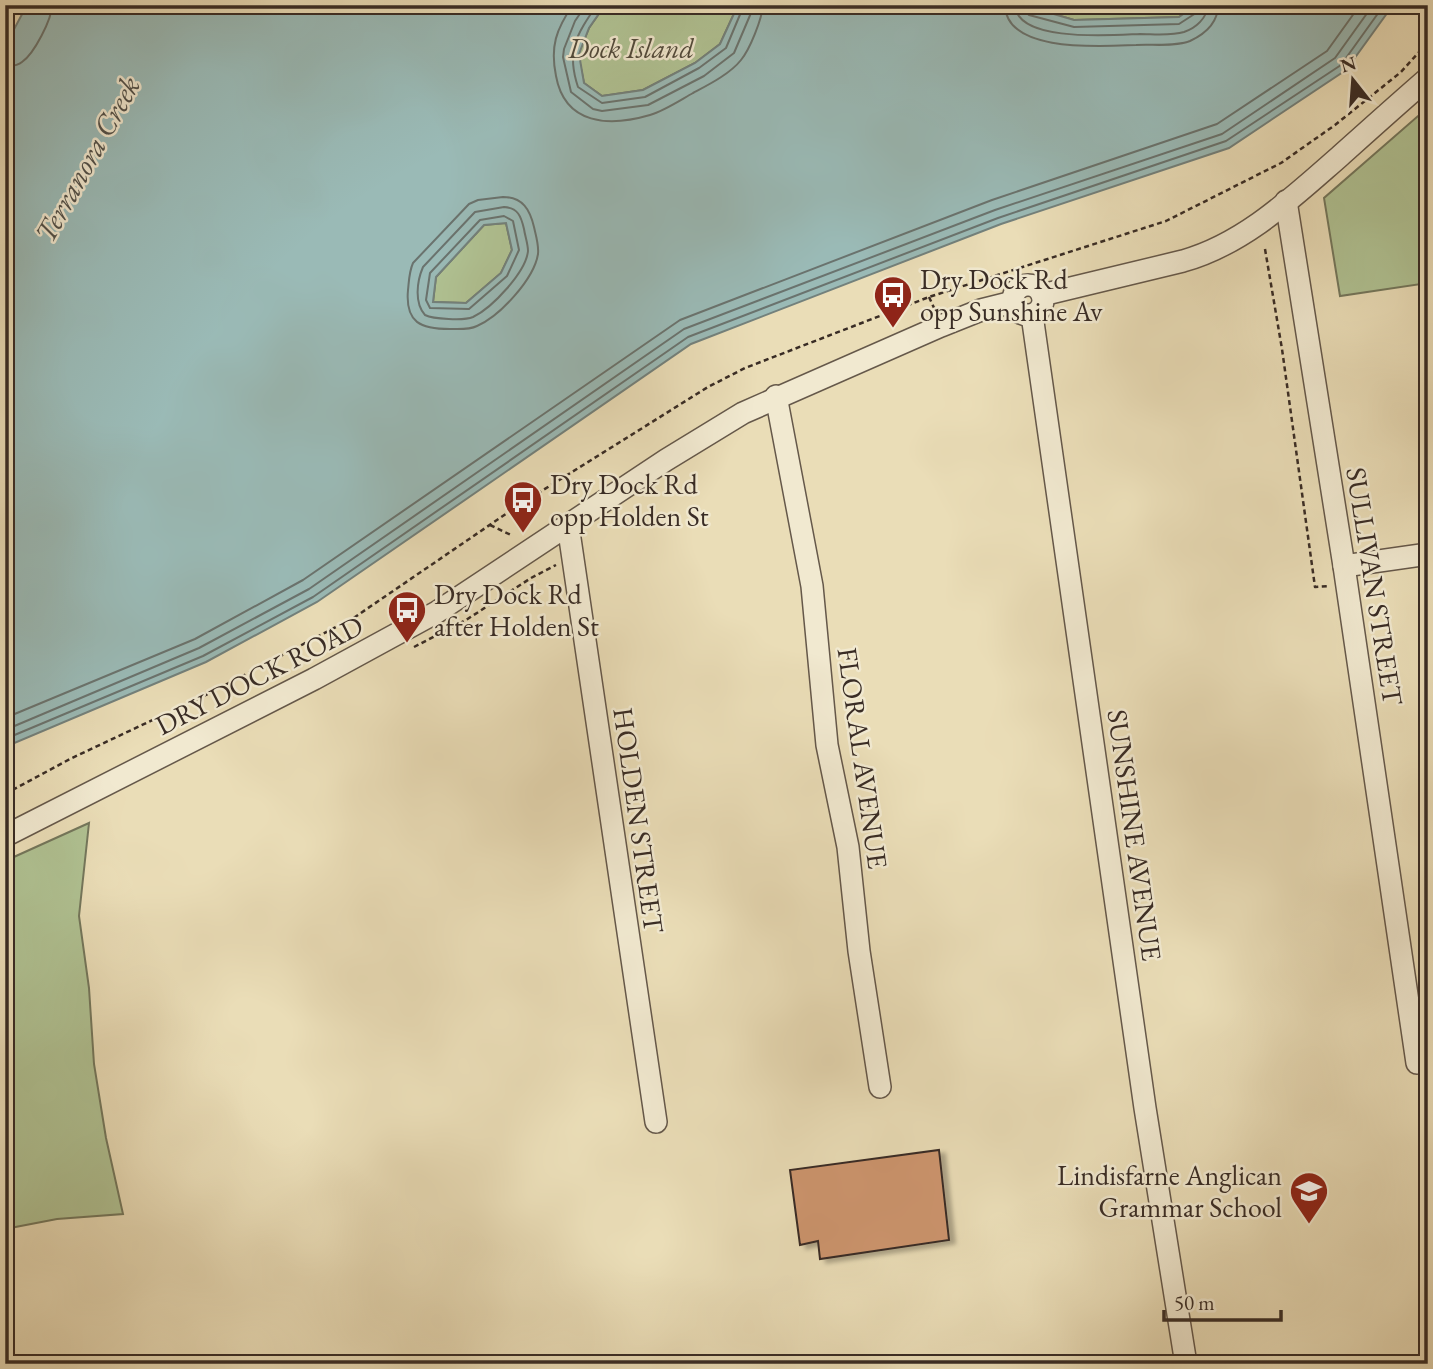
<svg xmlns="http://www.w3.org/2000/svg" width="1433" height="1369" font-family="'EB Garamond',serif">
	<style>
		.green { fill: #b0c293; stroke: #74775c; stroke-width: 2 }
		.water { fill: #9abab6; stroke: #73817c; stroke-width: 2; fill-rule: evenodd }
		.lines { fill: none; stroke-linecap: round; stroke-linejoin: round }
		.shore { stroke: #6a736e; stroke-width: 2 }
		.building { fill: #cd956e; stroke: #392c25; stroke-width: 2; filter: url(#shadow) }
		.minor-casing { stroke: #65584a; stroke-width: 24 }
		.path { stroke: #392c25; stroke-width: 2.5; stroke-dasharray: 5 3.5; stroke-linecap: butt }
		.minor { stroke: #f1e9d0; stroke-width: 21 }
		.labels { text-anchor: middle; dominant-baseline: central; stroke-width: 5; stroke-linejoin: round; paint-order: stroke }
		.park-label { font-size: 28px; font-style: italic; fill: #514a3b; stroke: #f1e9d0 }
		.poi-label { font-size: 28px; fill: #392c25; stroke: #f1e9d0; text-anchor: start }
		.street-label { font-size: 28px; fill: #392c25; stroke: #f1e9d0 }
		.water-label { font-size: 30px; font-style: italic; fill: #515049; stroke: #f1e9d0 }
	</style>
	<defs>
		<filter id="shadow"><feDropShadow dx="6" dy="3.5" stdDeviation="2" flood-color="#0004"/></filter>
	</defs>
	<rect width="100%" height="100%" fill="#eaddb7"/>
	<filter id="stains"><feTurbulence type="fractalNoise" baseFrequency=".00286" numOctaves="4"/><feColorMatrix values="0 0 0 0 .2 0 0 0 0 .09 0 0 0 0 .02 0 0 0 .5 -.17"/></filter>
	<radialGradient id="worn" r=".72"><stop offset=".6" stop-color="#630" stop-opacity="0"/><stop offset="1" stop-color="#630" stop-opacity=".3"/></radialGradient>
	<!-- green -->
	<g class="green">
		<polygon points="605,5 738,5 720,44 695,63 643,90 602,96 584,83 578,54 589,28"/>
		<polygon points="1023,5 1196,5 1179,17 1074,20"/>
		<polygon points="1428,112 1428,283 1340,296 1324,198 1418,116"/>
		<polygon points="506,223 512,250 501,273 466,303 433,302 436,277 484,225"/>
		<polygon points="89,823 79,916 89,988 94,1064 106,1138 123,1214 57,1219 5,1229 5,861"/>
	</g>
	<!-- water -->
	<path class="water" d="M27 5H605L589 28 579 54 584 83 602 96 643 90 695 63 720 44 738 5H1023L1074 20 1179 17 1196 5H1393L1346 70 1229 148 1001 224 691 344 317 602 206 662 5 747V46ZM506 223 512 250 501 273 466 303 433 302 436 277 484 225Z"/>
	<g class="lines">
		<!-- shore -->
		<g class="shore">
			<path d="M573 5C556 29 550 47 556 76 565 125 609 127 650 115 664 111 679 101 693 93 708 85 730 74 741 60 750 49 762 19 763 5"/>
			<polyline points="586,5 575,21 564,49 563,57 571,92 593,109 602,111 648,105 704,76 734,53 751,13 752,5"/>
			<path d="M597 5C576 35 566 51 578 87L602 103 645 97 699 68 726 48 744 5"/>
			<path d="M1005 5C1006 54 1103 46 1136 45 1152 44 1175 47 1190 41 1205 34 1218 23 1218 5"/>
			<path d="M1015 5C1017 43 1113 35 1140 34 1153 34 1171 36 1184 32 1196 28 1207 18 1208 5"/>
			<polyline points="1024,5 1025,11 1029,15 1074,27 1179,24 1196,13 1199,5"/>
			<path d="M5 67C12 66 17 66 22 62 34 54 52 19 52 5"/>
			<path d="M503 197C523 197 530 210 534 227 536 236 539 245 538 254 534 279 500 316 477 326 469 330 459 329 450 329 421 329 405 323 408 290 409 281 409 272 413 263L469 204 478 200Z"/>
			<path d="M504 207C518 208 521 216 524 229 525 236 528 244 528 251 526 272 492 308 473 317 464 321 433 319 425 315 414 303 417 281 423 267L475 212Z"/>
			<polygon points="504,216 513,221 519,250 507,276 469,309 430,308 426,300 430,273 480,220"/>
			<polyline points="5,718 195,639 303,580 680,320 992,200 1217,124 1327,51 1360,5"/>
			<polyline points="5,730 199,648 309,589 684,329 995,210 1222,134 1335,58 1373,5"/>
			<polyline points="5,739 203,656 313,597 688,337 998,218 1226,141 1341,65 1384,5"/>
		</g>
	</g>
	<!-- building -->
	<polygon class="building" points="939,1150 949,1240 820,1259 818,1241 800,1245 790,1170"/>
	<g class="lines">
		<!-- minor casing -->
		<g class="minor-casing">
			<g id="minor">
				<polyline points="1286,201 1344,566 1417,1063"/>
				<circle cx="1028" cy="300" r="15"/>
				<path d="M1042 295 1183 261C1244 244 1292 198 1339 157 1368 131 1398 104 1428 78"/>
				<polyline points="1032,315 1145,1108 1186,1364"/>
				<polyline points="776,396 812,586 827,745 848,847 859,951 880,1087"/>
				<polyline points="568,525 656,1122"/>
				<polyline points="1344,566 1428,554"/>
				<polyline points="5,836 314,679 437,612 666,460 743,413 941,326 981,310 1013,302"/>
			</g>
		</g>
		<!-- path -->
		<g class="path">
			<polyline points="1265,249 1282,349 1315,587 1330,586"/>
			<polyline points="929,297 935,310"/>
			<polyline points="490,525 513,536"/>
			<polyline points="414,647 466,620 531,578 556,565"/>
			<polyline points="5,794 70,759 212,692 355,617 516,507 708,387 745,368 929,297 1166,221 1281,163 1335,125 1401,72 1428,42"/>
			<polyline points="5,1353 15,1364"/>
		</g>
		<!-- minor -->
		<use href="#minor" class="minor"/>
	</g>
	<!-- icons -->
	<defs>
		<g id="bus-pin" transform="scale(2.0125)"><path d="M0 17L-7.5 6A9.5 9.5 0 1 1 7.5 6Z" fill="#8f2418" stroke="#f1e9d0"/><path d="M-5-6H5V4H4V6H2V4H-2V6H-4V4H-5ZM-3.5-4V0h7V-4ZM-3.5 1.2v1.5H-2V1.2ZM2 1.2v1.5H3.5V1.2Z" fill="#fff"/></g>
		<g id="school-pin" transform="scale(2.0125)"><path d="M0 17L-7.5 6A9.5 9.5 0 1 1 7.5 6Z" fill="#8f2418" stroke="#f1e9d0"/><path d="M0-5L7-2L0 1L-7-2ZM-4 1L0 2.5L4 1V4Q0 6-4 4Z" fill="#fff"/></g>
	</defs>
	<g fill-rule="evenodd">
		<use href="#bus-pin" x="893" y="295"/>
		<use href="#bus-pin" x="523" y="500"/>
		<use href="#bus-pin" x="407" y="610"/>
		<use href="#school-pin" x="1309" y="1191"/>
	</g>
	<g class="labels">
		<!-- park labels -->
		<g class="park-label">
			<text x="631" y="48">Dock Island</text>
		</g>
		<!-- poi labels -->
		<g class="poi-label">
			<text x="920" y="279">Dry Dock Rd<tspan x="920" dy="32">opp Sunshine Av</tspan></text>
			<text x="550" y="484">Dry Dock Rd<tspan x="550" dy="32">opp Holden St</tspan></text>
			<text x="434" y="594">Dry Dock Rd<tspan x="434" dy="32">after Holden St</tspan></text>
			<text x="1282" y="1175" text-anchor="end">Lindisfarne Anglican<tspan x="1282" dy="32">Grammar School</tspan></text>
		</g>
		<!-- street labels -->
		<g class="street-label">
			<text transform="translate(1375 586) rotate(81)">SULLIVAN STREET</text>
			<text transform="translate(259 675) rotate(-27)">DRY DOCK ROAD</text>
			<text transform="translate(863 758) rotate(82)">FLORAL AVENUE</text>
			<text transform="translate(639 820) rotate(82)">HOLDEN STREET</text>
			<text transform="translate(1135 835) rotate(82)">SUNSHINE AVENUE</text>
		</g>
		<!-- water labels -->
		<g class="water-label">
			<text transform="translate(87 159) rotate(-61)">Terranora Creek</text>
		</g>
	</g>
	<!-- margin -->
	<rect width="1433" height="1369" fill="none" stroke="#eaddb7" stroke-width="28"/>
	<rect x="7" y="7" width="1419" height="1355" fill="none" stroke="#392c25" stroke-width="3.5"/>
	<rect x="14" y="14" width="1405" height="1341" fill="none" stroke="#392c25" stroke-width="2"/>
	<!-- north arrow -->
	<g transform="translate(1353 80) rotate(343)" stroke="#f1e9d0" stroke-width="5" paint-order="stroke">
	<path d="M0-5L12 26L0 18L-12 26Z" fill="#392c25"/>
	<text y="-10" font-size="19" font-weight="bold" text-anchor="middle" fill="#392c25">N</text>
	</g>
	<!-- scale -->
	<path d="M1164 1310v10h117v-10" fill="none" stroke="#392c25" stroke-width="3.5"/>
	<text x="1174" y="1310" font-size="21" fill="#392c25" stroke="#f1e9d0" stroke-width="5" paint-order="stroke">50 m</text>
	<rect width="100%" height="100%" filter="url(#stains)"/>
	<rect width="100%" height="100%" fill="url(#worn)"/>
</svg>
